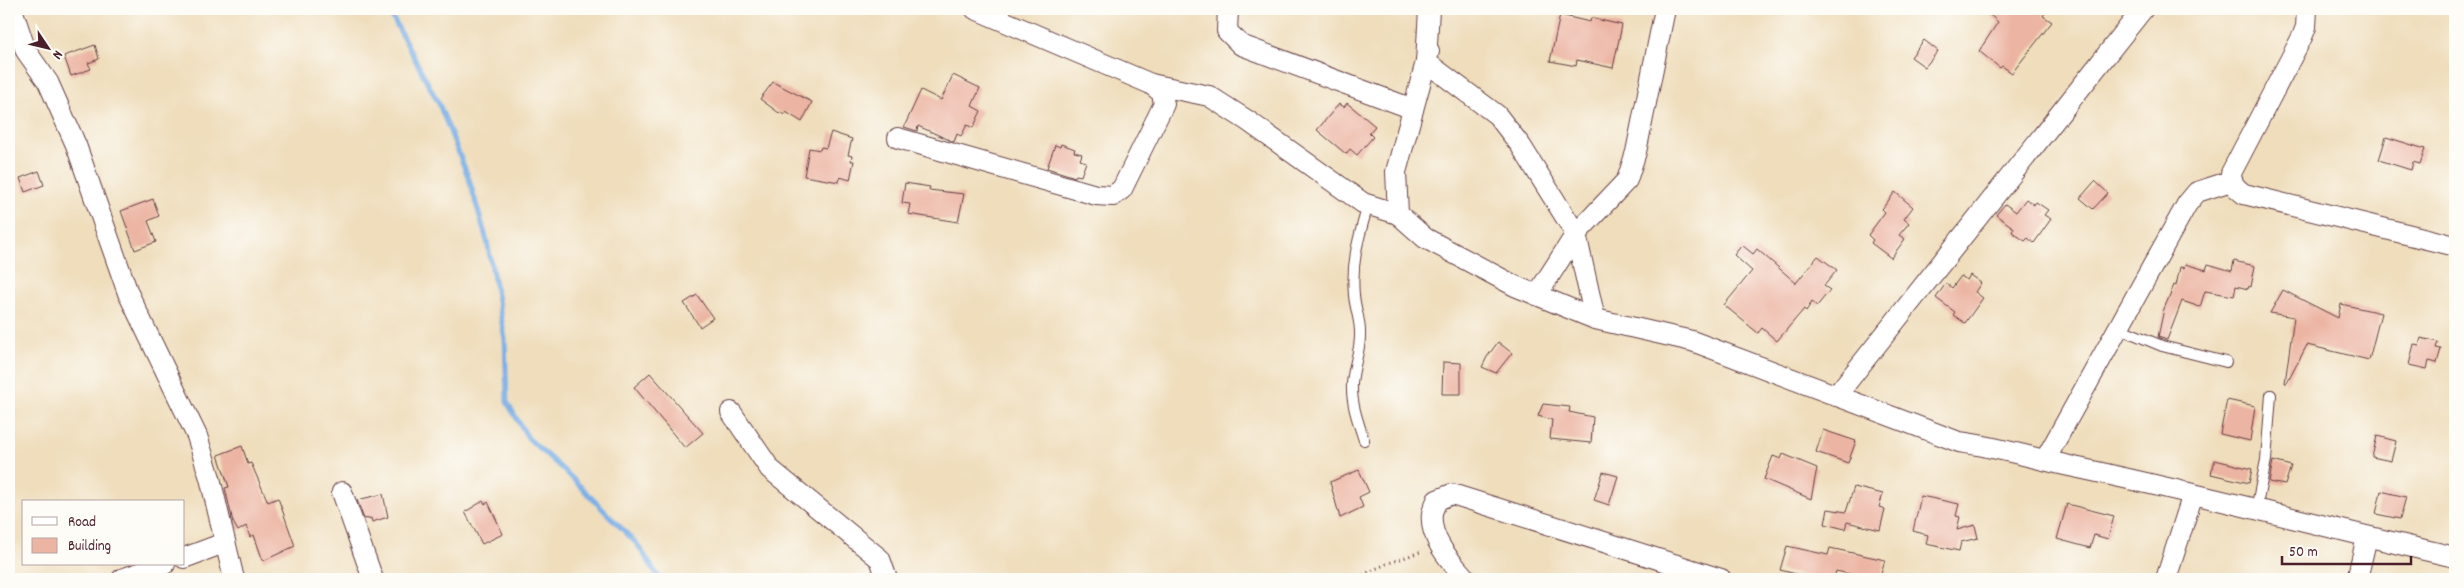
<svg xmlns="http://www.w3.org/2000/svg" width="2464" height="588" font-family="Dekko,sans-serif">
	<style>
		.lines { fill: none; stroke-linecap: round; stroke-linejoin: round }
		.stream { stroke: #76ace4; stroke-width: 5 }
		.building { fill: #ecb4a2 }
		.lane-casing { stroke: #633c41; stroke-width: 12 }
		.street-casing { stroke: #633c41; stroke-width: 22 }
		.path { stroke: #633c41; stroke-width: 3; stroke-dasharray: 1 4; stroke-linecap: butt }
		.lane { stroke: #fff; stroke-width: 10 }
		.street { stroke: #fff; stroke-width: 20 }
	</style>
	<rect width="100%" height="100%" fill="#fdfcf7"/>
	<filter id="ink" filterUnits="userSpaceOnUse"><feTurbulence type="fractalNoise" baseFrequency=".02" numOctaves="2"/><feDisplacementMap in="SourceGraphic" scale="10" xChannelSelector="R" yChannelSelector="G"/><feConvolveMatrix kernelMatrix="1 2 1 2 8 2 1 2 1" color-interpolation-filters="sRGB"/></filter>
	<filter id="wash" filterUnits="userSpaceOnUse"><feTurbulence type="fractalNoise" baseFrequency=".0096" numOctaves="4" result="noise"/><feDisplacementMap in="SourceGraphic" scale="20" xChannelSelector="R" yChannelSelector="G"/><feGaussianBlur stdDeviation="1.12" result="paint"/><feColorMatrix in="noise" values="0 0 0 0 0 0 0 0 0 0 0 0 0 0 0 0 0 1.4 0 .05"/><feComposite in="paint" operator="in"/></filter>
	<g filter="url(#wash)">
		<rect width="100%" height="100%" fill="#efddbb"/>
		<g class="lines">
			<!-- stream -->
			<polyline class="stream" points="388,9 439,104 469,179 487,241 505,339 507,402 528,438 572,478 637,544 660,579"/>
		</g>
		<g id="blocks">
			<!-- building -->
			<g class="building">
				<polygon points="1983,9 2048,9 2043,16 2052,22 2012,73 2002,66 2000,68 1979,51 1998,22"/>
				<polygon points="1560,15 1590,22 1591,18 1622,25 1613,68 1577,60 1576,66 1550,61"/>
				<polygon points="1924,40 1938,51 1925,67 1911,57"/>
				<polygon points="95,45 99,59 88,63 91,69 71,76 64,56"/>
				<polygon points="953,75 980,88 972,106 981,111 973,128 967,125 961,136 957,134 954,142 918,126 917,131 904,127 921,90 941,100"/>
				<polygon points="773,82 812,102 802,122 786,112 784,115 780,112 779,113 760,99"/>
				<polygon points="1347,103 1375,126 1369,133 1373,137 1357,155 1350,149 1346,154 1317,130 1339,104 1344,107"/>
				<polygon points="831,132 852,139 848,155 852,156 851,161 854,161 850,180 840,177 839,182 804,176 809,148 820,150 821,147 826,148"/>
				<polygon points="2386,137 2425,149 2420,164 2413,162 2411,170 2379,160"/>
				<polygon points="1061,144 1075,149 1074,152 1082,154 1080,160 1086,162 1081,176 1076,175 1075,177 1047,168 1055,145 1060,147"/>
				<polygon points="39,171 44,185 25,192 20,178"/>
				<polygon points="2095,181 2108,193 2093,209 2080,198"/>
				<polygon points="905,183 930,187 929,190 964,194 958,222 908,214 910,204 902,203"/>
				<polygon points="1895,192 1913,207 1904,219 1909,223 1899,235 1905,239 1891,258 1871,243 1873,240 1868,235 1885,212 1882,209"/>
				<polygon points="153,199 159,216 148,221 156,242 135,250 121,211"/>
				<polygon points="2026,199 2034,205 2036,202 2048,210 2044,215 2051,219 2034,243 2028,238 2025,241 2012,232 2014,228 1996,215 2005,204 2016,212"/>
				<polygon points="1742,245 1753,254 1757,249 1796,283 1818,256 1837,270 1824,286 1830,290 1817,306 1812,302 1806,311 1804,309 1777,341 1762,328 1758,333 1724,305 1752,271 1734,255"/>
				<polygon points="2234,261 2255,266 2251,287 2249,286 2248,289 2236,286 2234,296 2205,291 2200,307 2182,301 2167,340 2158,337 2164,309 2174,285 2176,286 2180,267 2184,268 2185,264 2206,270 2208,264 2232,271"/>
				<polygon points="1970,275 1981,283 1975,292 1983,298 1965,323 1953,315 1955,312 1936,298 1946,283 1952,288 1961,276 1967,280"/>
				<polygon points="2283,290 2338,318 2341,304 2381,313 2369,360 2307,345 2287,383 2285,383 2294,317 2270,313"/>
				<polygon points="697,295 713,318 700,327 684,303"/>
				<polygon points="2421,338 2438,342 2436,348 2441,349 2437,363 2429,361 2427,369 2409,365 2414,344 2419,345"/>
				<polygon points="1498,342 1512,353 1496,373 1482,367 1487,357"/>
				<polygon points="1443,362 1461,363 1461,394 1442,394"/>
				<polygon points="650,373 703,433 685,448 634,387"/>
				<polygon points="2227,400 2255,406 2250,441 2220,434"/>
				<polygon points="1543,404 1570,407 1569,412 1593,417 1591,443 1550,439 1552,420 1538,416"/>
				<polygon points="1823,430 1856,441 1848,463 1816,452"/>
				<polygon points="2377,436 2396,441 2391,461 2372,457"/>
				<polygon points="242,446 248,464 251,463 268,502 278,498 295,546 263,561 254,535 250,537 246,526 238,531 233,522 225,488 229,487 218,455"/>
				<polygon points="1783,454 1817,468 1811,499 1764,479 1773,456 1781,459"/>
				<polygon points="2215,460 2252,469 2249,483 2211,474"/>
				<polygon points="2273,461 2291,466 2285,485 2269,482"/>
				<polygon points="1359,470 1369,492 1359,497 1363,507 1340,518 1330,482"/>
				<polygon points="1603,472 1618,476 1609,505 1594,500"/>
				<polygon points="1854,487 1883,494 1879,507 1885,509 1880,530 1847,522 1845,529 1825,524 1828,509 1846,512"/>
				<polygon points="2381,491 2406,497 2400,519 2376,514"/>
				<polygon points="383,494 388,517 372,522 371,518 364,519 357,500"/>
				<polygon points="1921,496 1959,504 1956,516 1960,517 1957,530 1975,525 1978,538 1961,542 1959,551 1926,544 1928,535 1913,531"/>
				<polygon points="483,501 485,504 488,502 503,534 482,544 465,512"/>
				<polygon points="2067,504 2114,516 2108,539 2094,535 2090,548 2057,539"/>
				<polygon points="1787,546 1828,555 1830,548 1885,560 1879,579 1862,579 1863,577 1836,571 1834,579 1816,579 1780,570"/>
			</g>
		</g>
	</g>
	<g filter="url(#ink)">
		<use href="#blocks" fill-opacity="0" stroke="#633c41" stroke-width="1"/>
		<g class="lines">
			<!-- lane casing -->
			<g class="lane-casing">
				<g id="lane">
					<polyline points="2119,328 2162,346 2226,362"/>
					<path d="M1364 440C1358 422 1351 403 1352 384 1353 367 1360 352 1360 336 1361 321 1355 309 1354 295 1351 262 1359 236 1368 205"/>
					<polyline points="2256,510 2266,460 2271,395"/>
				</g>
			</g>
			<!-- street casing -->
			<g class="street-casing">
				<g id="street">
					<polyline points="12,9 26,51 48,82 76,145 128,293 197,436 210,478 234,579"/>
					<polyline points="1228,9 1227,31 1241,45 1413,109"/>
					<path d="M1429 9 1426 62 1396 172 1398 214 1425 238 1515 286 1595 319 1692 341 1959 442C1999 447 2036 459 2074 467 2202 494 2328 528 2455 557"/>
					<path d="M2307 9 2306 27 2302 37 2231 173C2231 184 2236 188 2244 194L2455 246"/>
					<polyline points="1429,51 1426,62 1497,115 1521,146 1576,234 1595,319"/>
					<polyline points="1151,84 1209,96 1248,121 1363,203 1398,214"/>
					<polyline points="898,138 1096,195 1113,196 1122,189 1164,104 1162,93 1151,84 975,9"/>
					<polyline points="1537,295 1576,234 1627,180 1636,152 1665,9"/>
					<polyline points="1836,396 2143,9"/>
					<polyline points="731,412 770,469 880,559 887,579"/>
					<polyline points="2045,460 2187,204 2197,192 2231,181"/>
					<polyline points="342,492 373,579"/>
					<polyline points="184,558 224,543"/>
					<polyline points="122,579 165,564"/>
					<path d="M1466 579C1452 563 1429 539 1432 514 1432 510 1436 504 1437 500L1452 494 1721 579"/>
					<polyline points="2166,579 2193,494"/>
					<polyline points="2357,579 2367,537"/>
				</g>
			</g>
			<!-- path -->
			<polyline class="path" points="1354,579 1386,564 1423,551"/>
			<!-- lane -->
			<use href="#lane" class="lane"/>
			<!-- street -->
			<use href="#street" class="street"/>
		</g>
	</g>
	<!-- margin -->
	<rect width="2464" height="588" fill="none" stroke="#fdfcf7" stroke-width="30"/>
	<!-- legend -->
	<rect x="22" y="500" width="162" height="65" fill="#fdfcf7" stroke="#b5a4a5"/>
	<rect x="32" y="517" width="25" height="8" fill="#ffffff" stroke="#b5a4a5"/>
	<text x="68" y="526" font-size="15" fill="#4a1f2b">Road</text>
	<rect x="32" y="538" width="25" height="15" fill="#ecb4a2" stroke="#b5a4a5"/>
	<text x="68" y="550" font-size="15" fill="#4a1f2b">Building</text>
	<!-- north arrow -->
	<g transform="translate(48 48) rotate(125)" stroke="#fdfcf7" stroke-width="4" paint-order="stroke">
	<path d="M0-4L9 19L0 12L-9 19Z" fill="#4a1f2b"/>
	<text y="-8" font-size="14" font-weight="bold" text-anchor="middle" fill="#4a1f2b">N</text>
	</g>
	<!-- scale -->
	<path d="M2282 556v8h129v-8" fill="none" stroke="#4a1f2b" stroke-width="2.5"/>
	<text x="2289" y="556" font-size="15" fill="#4a1f2b" stroke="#fdfcf7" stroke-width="4" paint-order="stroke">50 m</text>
</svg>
